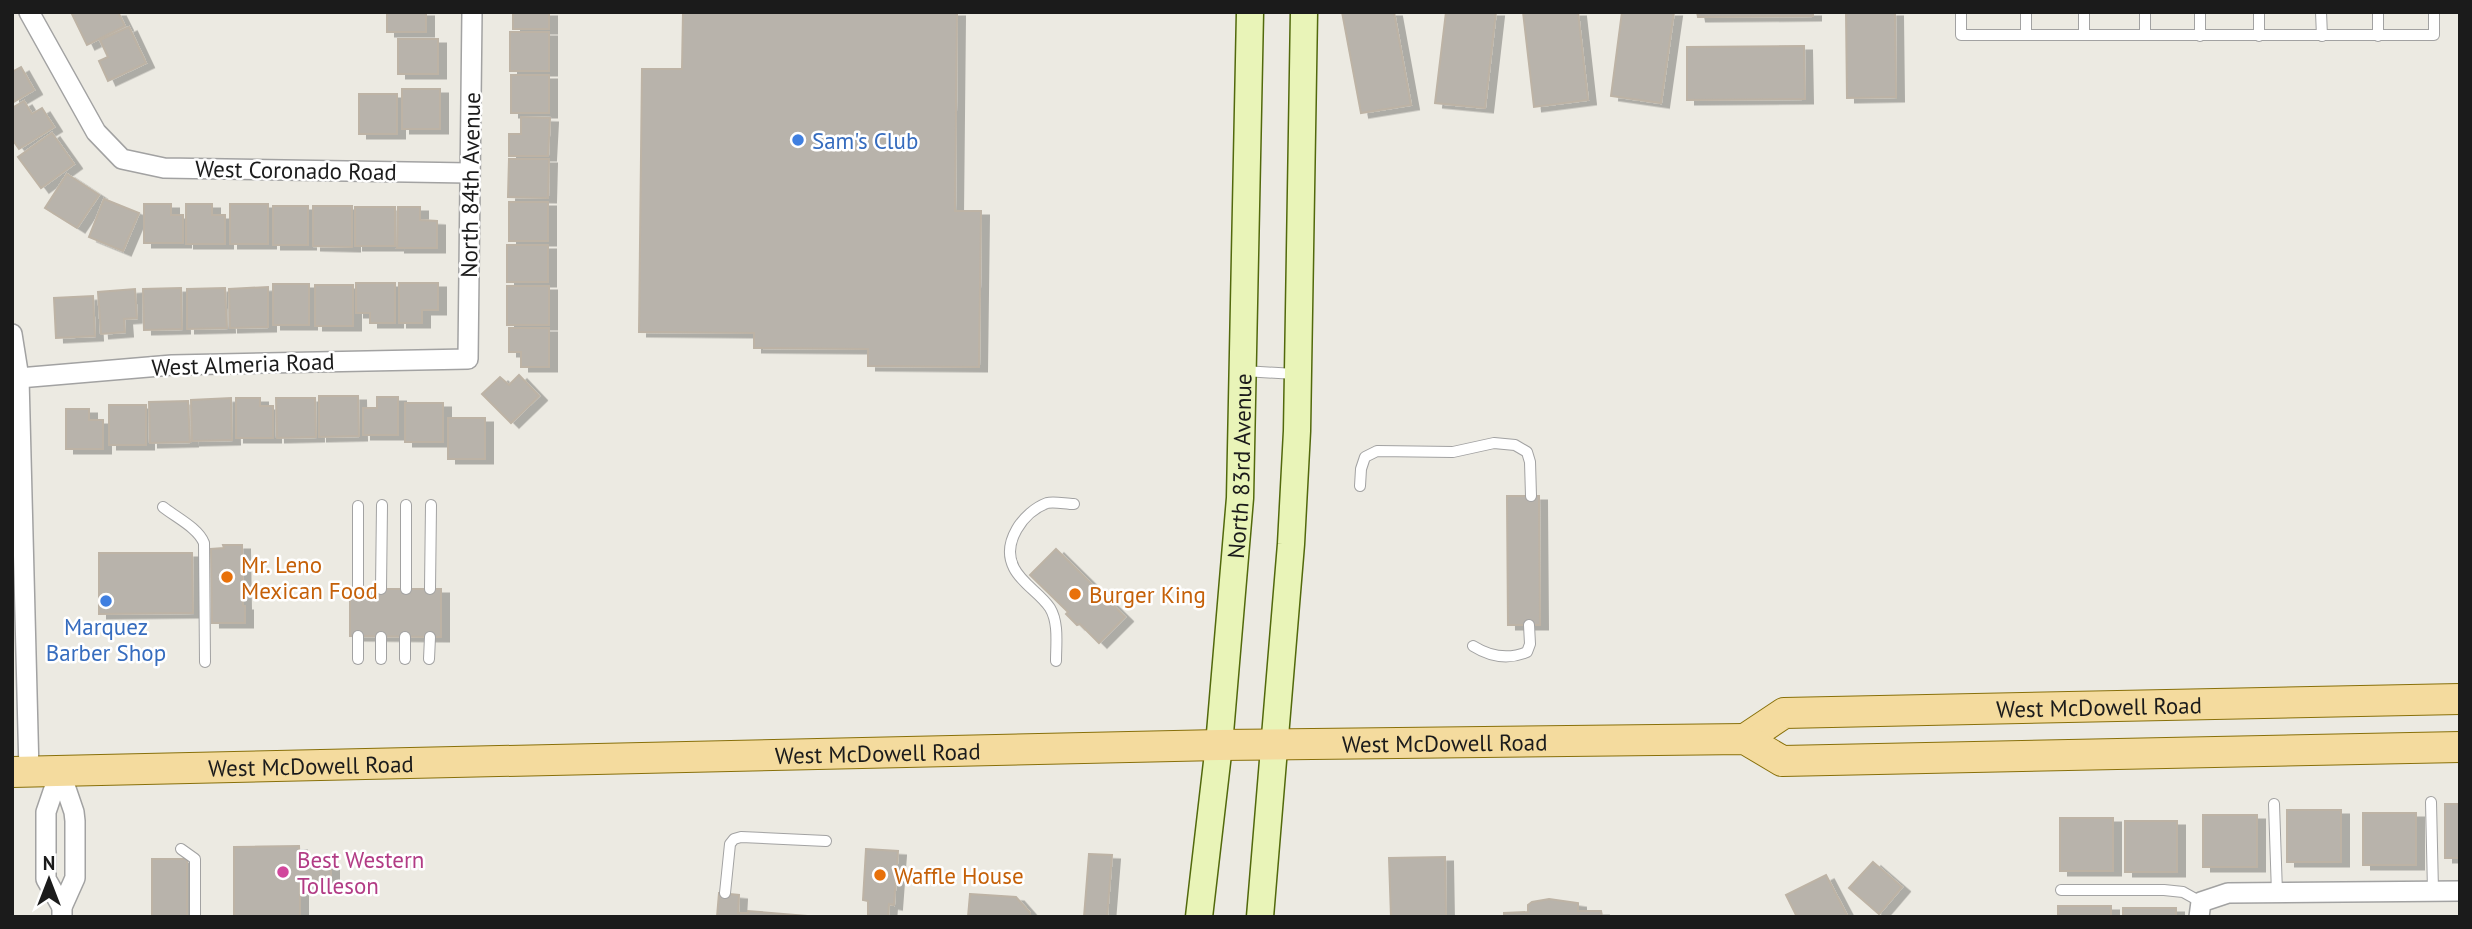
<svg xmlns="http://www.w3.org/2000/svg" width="2472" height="929" font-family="'PT Sans',sans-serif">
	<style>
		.building { fill: #b8b3ab; stroke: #bdb3a5; stroke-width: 2; filter: url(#shadow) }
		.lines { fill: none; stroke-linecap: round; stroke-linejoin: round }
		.service-casing { stroke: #a2a2a2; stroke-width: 12 }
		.minor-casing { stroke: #a2a2a2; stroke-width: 22 }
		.secondary-casing { stroke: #52690c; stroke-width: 29 }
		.primary-casing { stroke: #88700a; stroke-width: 32 }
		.service { stroke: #fff; stroke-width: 10 }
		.minor { stroke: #fff; stroke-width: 19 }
		.secondary { stroke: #e9f4b8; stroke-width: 26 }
		.primary { stroke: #f4db9e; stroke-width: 30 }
		.shop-dot { fill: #3f7fe0; stroke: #fff; stroke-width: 2.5 }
		.food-dot { fill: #e8710a; stroke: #fff; stroke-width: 2.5 }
		.hotel-dot { fill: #d1479c; stroke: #fff; stroke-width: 2.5 }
		.labels { text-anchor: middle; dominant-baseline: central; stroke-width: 5; stroke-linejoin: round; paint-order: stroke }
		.shop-label { font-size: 23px; fill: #366cbe; stroke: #fff; text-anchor: start }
		.street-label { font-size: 23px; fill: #1b1b1b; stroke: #fff }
		.food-label { font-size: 23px; fill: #c56008; stroke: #fff; text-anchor: start }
		.hotel-label { font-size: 23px; fill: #b23c85; stroke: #fff; text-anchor: start }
	</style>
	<defs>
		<filter id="shadow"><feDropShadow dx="8" dy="4.5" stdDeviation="0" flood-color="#0004"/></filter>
	</defs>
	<rect width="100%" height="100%" fill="#eceae2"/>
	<!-- building -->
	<g class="building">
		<polygon points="71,12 118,12 125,26 87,45"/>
		<rect x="387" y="12" width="39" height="20"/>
		<rect x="513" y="12" width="36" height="17"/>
		<polygon points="683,12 957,12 955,211 981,211 979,367 868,366 868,349 754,348 754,333 639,332 642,69 682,69"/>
		<polygon points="1342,12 1394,12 1411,105 1361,113"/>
		<polygon points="1446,12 1496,12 1485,108 1435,103"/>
		<polygon points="1523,12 1578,12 1588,100 1534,107"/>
		<polygon points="1622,12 1674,12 1661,103 1611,96"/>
		<polygon points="1697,12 1813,12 1813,16 1698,17"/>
		<polygon points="1846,12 1895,12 1896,97 1847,98"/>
		<polygon points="129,27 146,63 108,81 99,61 108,57 100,40"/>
		<rect x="510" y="32" width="39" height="39"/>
		<rect x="398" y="39" width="40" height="35"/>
		<polygon points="1804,46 1805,99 1687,100 1687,47"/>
		<polygon points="21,67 34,90 12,103 12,72"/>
		<rect x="511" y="75" width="38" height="38"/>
		<rect x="402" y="89" width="38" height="40"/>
		<rect x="359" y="94" width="38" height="40"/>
		<polygon points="24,101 32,114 42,108 54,127 19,149 12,139 12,108"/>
		<polygon points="521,117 550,118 548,156 509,156 509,134 521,134"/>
		<polygon points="52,133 74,164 41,188 18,157"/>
		<polygon points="509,159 549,159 548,198 508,197"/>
		<polygon points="67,174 99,195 77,228 45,208"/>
		<polygon points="104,199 139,213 123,251 89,237"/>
		<rect x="509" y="202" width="39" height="39"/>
		<polygon points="144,204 171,204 171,215 183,215 183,243 144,243"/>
		<polygon points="186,204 212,204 212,215 225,215 225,244 186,244"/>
		<rect x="230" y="204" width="38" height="40"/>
		<rect x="273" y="206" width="35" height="39"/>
		<polygon points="313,206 352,206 352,247 313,246"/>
		<rect x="355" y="207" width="40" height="39"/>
		<polygon points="398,207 420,207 420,220 437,221 437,248 397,248"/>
		<rect x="507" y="245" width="41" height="37"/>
		<polygon points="356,283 395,283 395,323 370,323 370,313 356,313"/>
		<polygon points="399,283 438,283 438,310 422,310 422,323 399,323"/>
		<rect x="273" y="284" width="36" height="41"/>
		<rect x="315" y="285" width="38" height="41"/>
		<rect x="507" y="286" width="42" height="39"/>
		<polygon points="268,287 268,327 230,328 229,289"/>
		<polygon points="181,288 182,329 144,330 143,289"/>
		<polygon points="225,288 227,328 187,329 187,289"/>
		<polygon points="135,289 137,318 124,319 125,332 101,334 98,292"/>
		<polygon points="93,296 95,336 56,338 54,298"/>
		<polygon points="509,328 549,328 549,367 521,367 521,352 509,352"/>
		<polygon points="519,375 539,396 511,423 482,394 500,377 509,385"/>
		<polygon points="319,396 358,396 359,436 319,437"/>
		<polygon points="377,397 398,397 398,435 363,435 363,408 377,408"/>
		<polygon points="231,398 232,440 192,441 191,400"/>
		<polygon points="236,398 260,398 260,406 273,406 273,438 236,438"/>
		<polygon points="276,398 315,398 316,437 277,438"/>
		<polygon points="188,401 190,442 150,443 149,402"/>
		<rect x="405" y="403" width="38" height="39"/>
		<rect x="109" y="405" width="37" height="40"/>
		<polygon points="66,409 89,409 89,420 103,420 103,449 66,449"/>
		<rect x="448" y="418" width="37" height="41"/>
		<polygon points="1507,496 1539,496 1540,625 1508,625"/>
		<polygon points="223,545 242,545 243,606 245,606 245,623 212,623 211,549 224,548"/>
		<polygon points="1056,549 1125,617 1099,643 1080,624 1077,625 1066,614 1068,612 1030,575"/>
		<polygon points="99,553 192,553 193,613 99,614"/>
		<polygon points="350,589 441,589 441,637 350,636"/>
		<rect x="2445" y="804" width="15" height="54"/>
		<rect x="2287" y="810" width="54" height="52"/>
		<rect x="2363" y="813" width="53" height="52"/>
		<rect x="2203" y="815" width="54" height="52"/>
		<rect x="2060" y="818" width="53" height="53"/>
		<rect x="2125" y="821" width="52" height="51"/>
		<polygon points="299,846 300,861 331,861 331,883 300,884 300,917 234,917 234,847"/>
		<polygon points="866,849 898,851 894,905 889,904 888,917 868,917 868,901 863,900"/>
		<polygon points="1089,854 1112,855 1107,917 1084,917"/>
		<polygon points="1445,857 1446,917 1391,917 1389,858"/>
		<rect x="152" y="859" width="35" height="58"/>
		<polygon points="1873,862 1902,887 1879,914 1849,888"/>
		<polygon points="1826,875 1848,917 1797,917 1786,895"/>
		<polygon points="719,893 739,895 738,913 748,913 748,911 820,917 717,917"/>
		<polygon points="970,894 1016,897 1030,913 1030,917 968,917"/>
		<polygon points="1549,899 1578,903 1578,911 1601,911 1602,916 1610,917 1504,917 1504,913 1528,912 1528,905 1532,902"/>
		<rect x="2058" y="906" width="53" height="11"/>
		<rect x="2123" y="908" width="53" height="9"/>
	</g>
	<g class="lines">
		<!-- service casing -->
		<g class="service-casing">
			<g id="service">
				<polyline points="1961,12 1961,35 2434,35 2434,12"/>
				<polyline points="2026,12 2026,35"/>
				<polyline points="2084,12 2084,35"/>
				<polyline points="2145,12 2145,35"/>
				<polyline points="2200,12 2200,36"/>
				<polyline points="2259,12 2259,36"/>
				<polyline points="2321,12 2322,36"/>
				<polyline points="2378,12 2378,36"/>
				<polyline points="1244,371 1295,374"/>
				<polyline points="1360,486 1361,469 1365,457 1377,451 1453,452 1494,443 1515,445 1527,452 1530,462 1531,496"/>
				<polyline points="358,506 358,589"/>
				<path d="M163 507C177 518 198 528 204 543L205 662"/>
				<polyline points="381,589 382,505"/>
				<polyline points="406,589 406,505"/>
				<polyline points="430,589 431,505"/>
				<polyline points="358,636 358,659"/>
				<path d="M1473 646C1489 656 1508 660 1527 652L1530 644 1529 625"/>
				<polyline points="381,659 381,637"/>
				<polyline points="405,659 405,637"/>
				<polyline points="429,659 430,637"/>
				<path d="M1056 661C1056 644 1059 623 1050 608 1040 593 1022 584 1014 568 1001 543 1023 512 1047 503 1054 501 1066 504 1074 504"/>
				<polyline points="2431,802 2433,891"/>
				<polyline points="2274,804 2277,893"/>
				<polyline points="181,849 195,859 195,917"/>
				<polyline points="2061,890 2164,890 2183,892 2201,902"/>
				<polyline points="725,893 730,844 734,839 741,837 826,841"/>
			</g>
		</g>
		<!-- minor casing -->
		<g class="minor-casing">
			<g id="minor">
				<polyline points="29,12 96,132 122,159 164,168 469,173"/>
				<polyline points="12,334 19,378 29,772"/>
				<polyline points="19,378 172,365 468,359 472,12"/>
				<polyline points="60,771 74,812 75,821 75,878 62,907 62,917"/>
				<polyline points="60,771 46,812 46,879 62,907"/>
				<polyline points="2199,917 2201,902 2228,893 2460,891"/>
			</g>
		</g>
		<!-- secondary casing -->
		<g class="secondary-casing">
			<g id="secondary">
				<path id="s1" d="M1199 917 1219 745 1240 498 1250 12"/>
				<polyline points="1260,917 1291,544 1297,431 1304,12"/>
			</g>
		</g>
		<!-- primary casing -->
		<g class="primary-casing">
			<g id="primary">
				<path id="s2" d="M1745 739 1784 713 2460 699"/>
				<path id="s3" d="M12 772 1219 745 1745 739 1782 761 2460 747"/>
			</g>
		</g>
		<!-- service -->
		<use href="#service" class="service"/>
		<!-- minor -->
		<use href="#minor" class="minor"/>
		<!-- secondary -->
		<use href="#secondary" class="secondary"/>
		<!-- primary -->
		<use href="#primary" class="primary"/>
	</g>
	<!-- markers -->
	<g class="shop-dot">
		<circle cx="798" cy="140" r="7"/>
		<circle cx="106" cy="601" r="7"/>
	</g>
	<g class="food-dot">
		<circle cx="227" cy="577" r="7"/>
		<circle cx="1075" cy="594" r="7"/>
		<circle cx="880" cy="875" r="7"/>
	</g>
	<circle class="hotel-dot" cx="283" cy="872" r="7"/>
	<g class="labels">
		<!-- shop labels -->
		<g class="shop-label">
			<text x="812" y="140">Sam's Club</text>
			<text x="106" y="626" text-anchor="middle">Marquez<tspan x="106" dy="26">Barber Shop</tspan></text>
		</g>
		<!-- street labels -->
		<g class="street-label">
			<text transform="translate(296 170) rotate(1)">West Coronado Road</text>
			<text transform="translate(470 185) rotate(-89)">North 84th Avenue</text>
			<text transform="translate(243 364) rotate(-2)">West Almeria Road</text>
			<text stroke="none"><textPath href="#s1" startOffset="453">North 83rd Avenue</textPath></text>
			<text stroke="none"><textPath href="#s2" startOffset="362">West McDowell Road</textPath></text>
			<text stroke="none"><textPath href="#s3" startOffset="1433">West McDowell Road</textPath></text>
			<text stroke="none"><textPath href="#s3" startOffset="866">West McDowell Road</textPath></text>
			<text stroke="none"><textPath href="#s3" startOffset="299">West McDowell Road</textPath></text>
		</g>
		<!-- food labels -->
		<g class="food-label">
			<text x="241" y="564">Mr. Leno<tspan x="241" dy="26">Mexican Food</tspan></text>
			<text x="1089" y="594">Burger King</text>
			<text x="894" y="875">Waffle House</text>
		</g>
		<!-- hotel labels -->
		<g class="hotel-label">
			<text x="297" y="859">Best Western<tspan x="297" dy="26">Tolleson</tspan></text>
		</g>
	</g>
	<!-- border -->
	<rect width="2472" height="929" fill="none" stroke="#1b1b1b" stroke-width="28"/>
	<!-- north arrow -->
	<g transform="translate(49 880)" stroke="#ffffff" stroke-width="5" paint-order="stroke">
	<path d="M0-5L12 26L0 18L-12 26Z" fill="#1b1b1b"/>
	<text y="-10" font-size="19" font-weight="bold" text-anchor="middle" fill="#1b1b1b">N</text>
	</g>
</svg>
